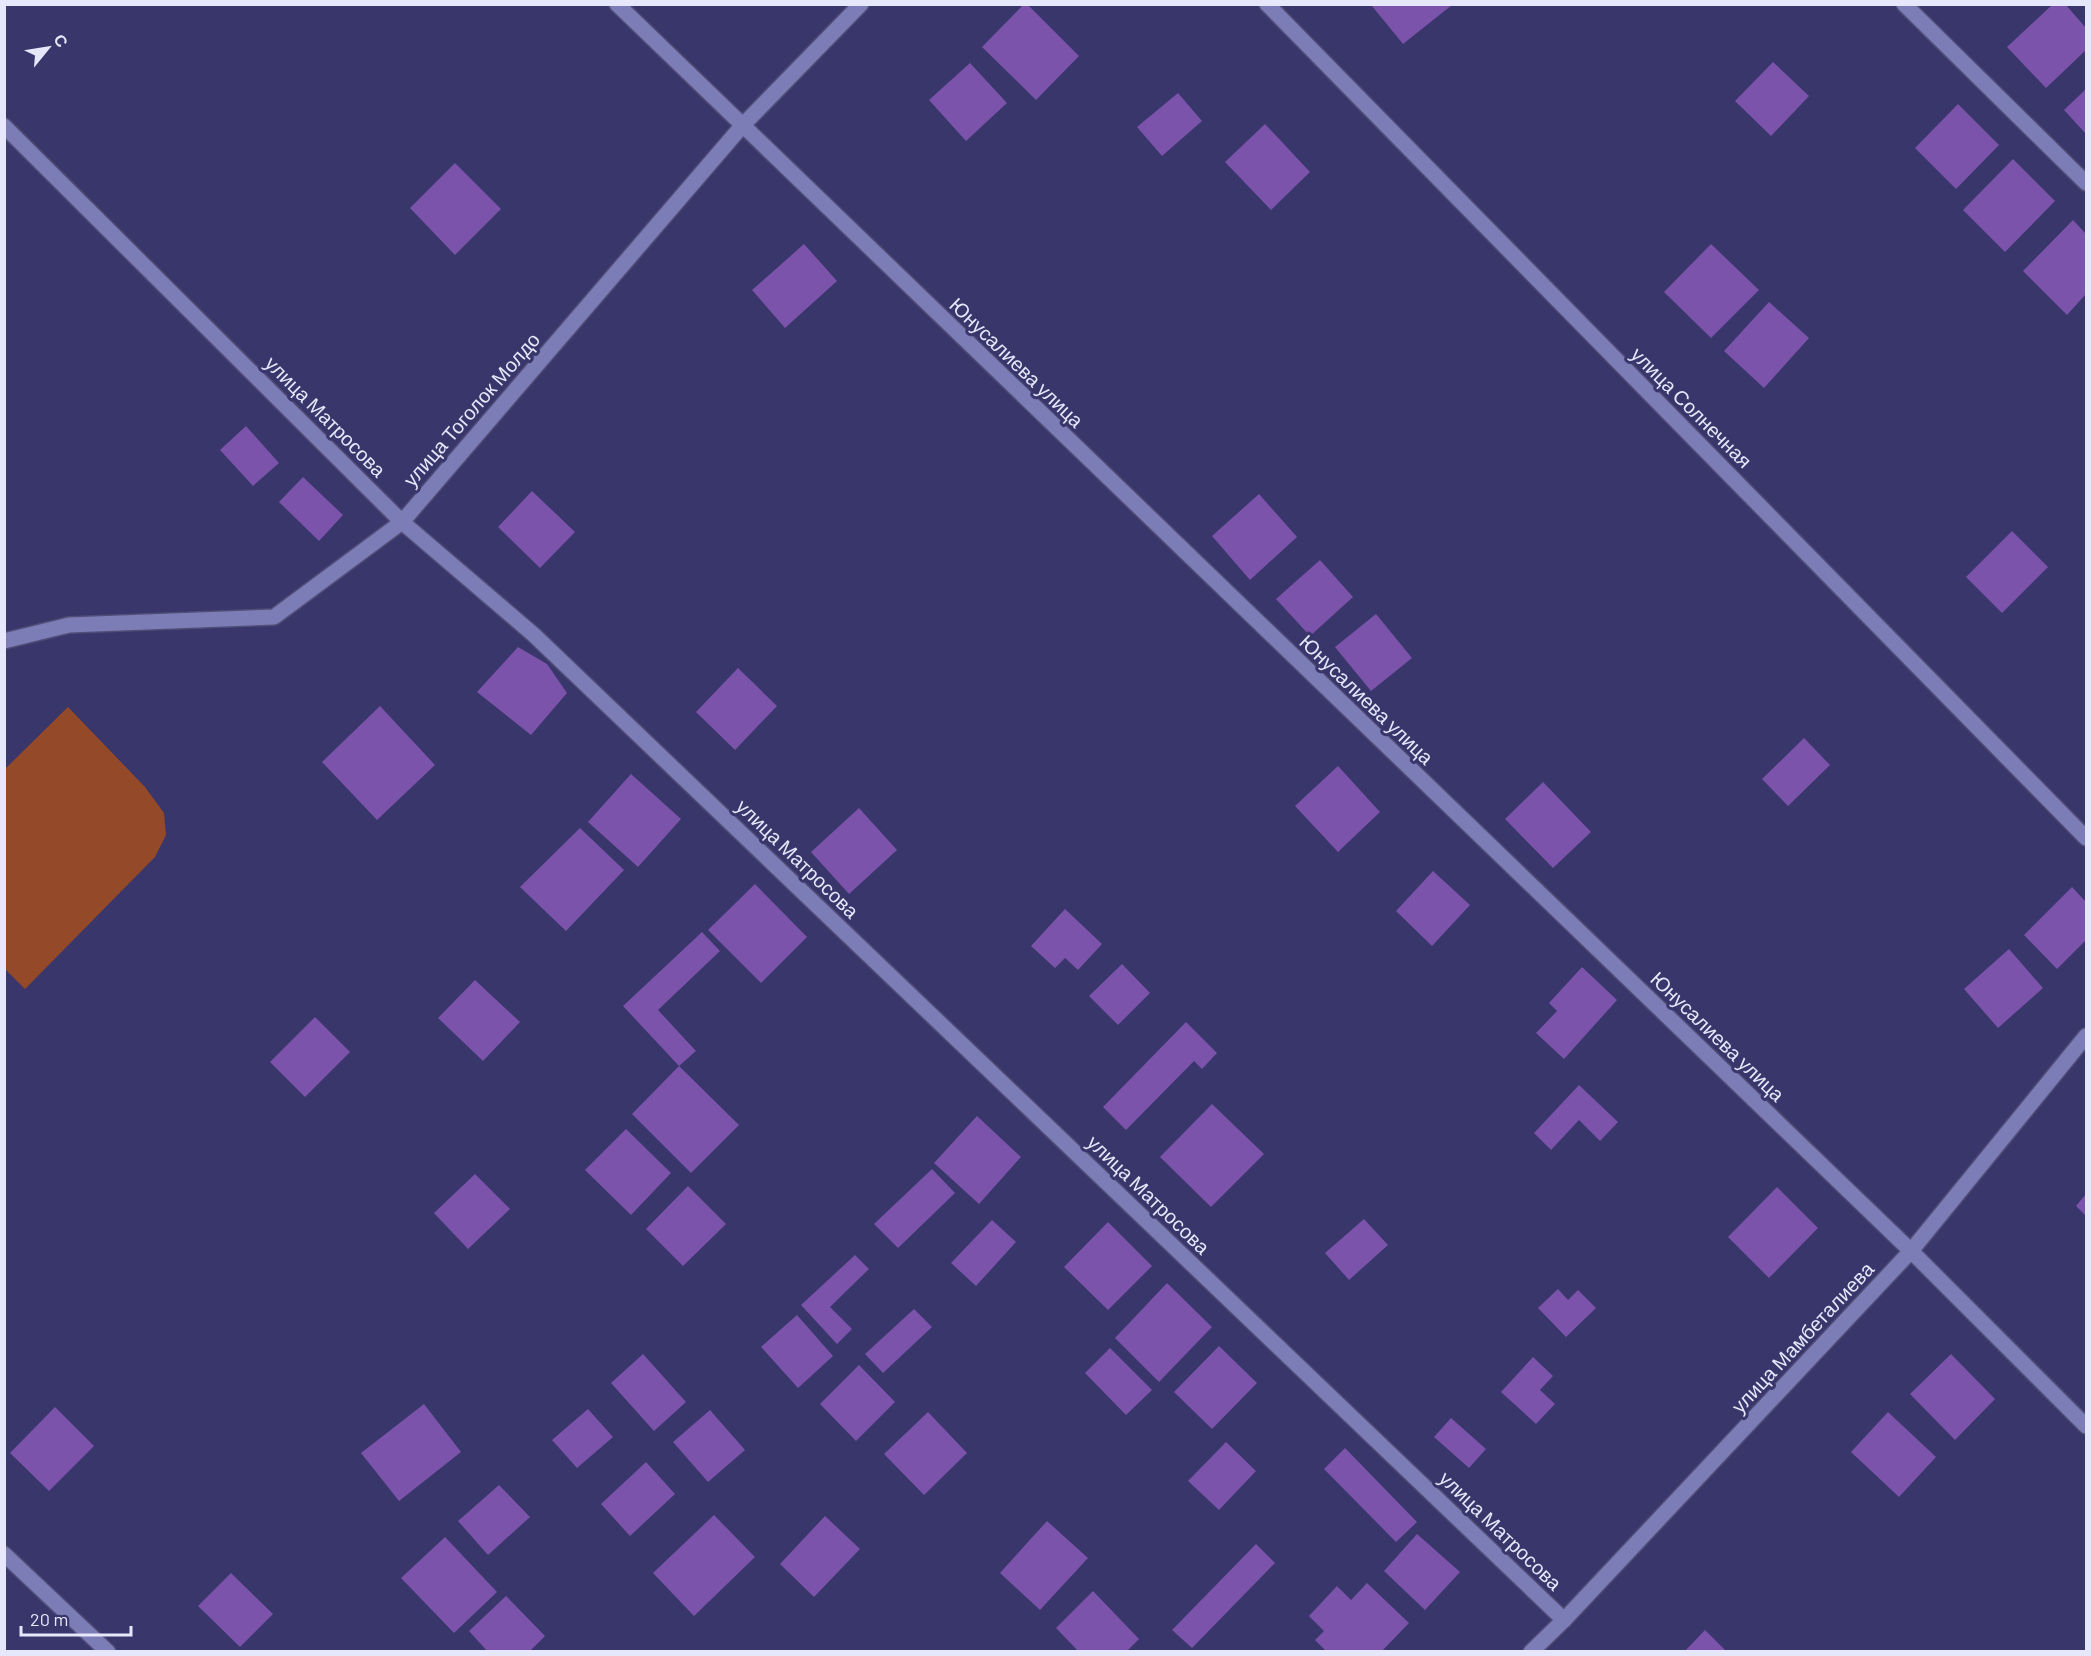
<svg xmlns="http://www.w3.org/2000/svg" width="2091" height="1656" font-family="Barlow,sans-serif">
	<style>
		.green { fill: #944929 }
		.building { fill: #7b53ab }
		.lines { fill: none; stroke-linecap: round; stroke-linejoin: round }
		.street-casing { stroke: #504d77; stroke-width: 18 }
		.secondary-casing { stroke: #504d77; stroke-width: 18 }
		.street { stroke: #7c7db7; stroke-width: 15 }
		.secondary { stroke: #7c7db7; stroke-width: 15 }
		.labels { text-anchor: middle; dominant-baseline: central; stroke-width: 6; stroke-linejoin: round; paint-order: stroke }
		.street-label { font-size: 20px; fill: #e6e7fb; stroke: #38366a }
	</style>
	<rect width="100%" height="100%" fill="#38366a"/>
	<!-- green -->
	<polygon class="green" points="68,707 145,787 164,813 166,835 155,857 25,989 5,969 5,769"/>
	<!-- building -->
	<g class="building">
		<polygon points="1024,4 1027,4 1079,56 1036,100 982,47"/>
		<polygon points="2053,4 2065,4 2086,28 2086,50 2046,88 2007,47"/>
		<polygon points="1374,5 1452,5 1403,44 1372,6"/>
		<polygon points="1773,62 1809,96 1771,136 1735,101"/>
		<polygon points="970,63 1007,103 966,141 929,100"/>
		<polygon points="2086,89 2086,134 2064,110"/>
		<polygon points="1178,93 1202,121 1162,156 1137,127"/>
		<polygon points="1958,104 1999,145 1956,189 1915,148"/>
		<polygon points="1265,124 1310,172 1271,210 1225,162"/>
		<polygon points="2013,159 2055,201 2005,252 1963,210"/>
		<polygon points="455,163 501,209 455,255 410,208"/>
		<polygon points="2073,220 2086,234 2086,294 2067,315 2023,271"/>
		<polygon points="804,244 837,281 785,328 752,290"/>
		<polygon points="1711,244 1759,290 1711,338 1664,292"/>
		<polygon points="1769,302 1809,338 1764,388 1724,351"/>
		<polygon points="246,426 279,463 253,486 220,450"/>
		<polygon points="303,477 343,515 319,541 279,502"/>
		<polygon points="532,491 575,532 540,568 498,527"/>
		<polygon points="1259,494 1297,537 1250,580 1212,536"/>
		<polygon points="2012,531 2048,567 2002,613 1966,577"/>
		<polygon points="1320,560 1353,597 1310,636 1276,599"/>
		<polygon points="1376,614 1412,658 1371,691 1335,647"/>
		<polygon points="518,647 547,664 567,693 531,735 477,692"/>
		<polygon points="738,668 777,706 735,750 696,712"/>
		<polygon points="380,706 435,765 377,820 322,762"/>
		<polygon points="1804,738 1830,765 1788,806 1762,779"/>
		<polygon points="1338,766 1380,812 1338,852 1295,806"/>
		<polygon points="631,774 681,819 638,867 588,822"/>
		<polygon points="1543,782 1591,832 1553,868 1505,819"/>
		<polygon points="859,808 897,850 849,894 811,852"/>
		<polygon points="580,828 624,870 566,931 520,887"/>
		<polygon points="1433,871 1470,905 1432,946 1396,911"/>
		<polygon points="755,884 807,937 761,983 708,930"/>
		<polygon points="2072,887 2086,902 2086,940 2057,969 2024,935"/>
		<polygon points="1065,909 1102,944 1078,970 1065,958 1055,968 1031,946"/>
		<polygon points="702,932 720,951 658,1010 696,1051 679,1066 623,1006"/>
		<polygon points="2009,949 2043,988 1998,1028 1964,989"/>
		<polygon points="1122,964 1150,993 1118,1025 1089,996"/>
		<polygon points="1582,967 1617,1000 1564,1059 1536,1033 1557,1011 1549,1003"/>
		<polygon points="475,980 520,1022 483,1061 438,1018"/>
		<polygon points="315,1017 350,1052 305,1097 270,1062"/>
		<polygon points="1186,1022 1217,1053 1202,1069 1194,1061 1126,1130 1103,1107"/>
		<polygon points="679,1066 739,1125 691,1173 632,1114"/>
		<polygon points="1579,1085 1618,1122 1600,1141 1579,1120 1551,1150 1534,1133"/>
		<polygon points="1212,1104 1264,1154 1211,1207 1160,1157"/>
		<polygon points="977,1116 1021,1157 979,1204 934,1163"/>
		<polygon points="626,1129 671,1173 631,1215 585,1170"/>
		<polygon points="932,1169 955,1193 898,1248 874,1224"/>
		<polygon points="475,1174 510,1209 468,1249 434,1213"/>
		<polygon points="688,1186 726,1224 683,1266 646,1229"/>
		<polygon points="1777,1187 1818,1228 1769,1278 1728,1237"/>
		<polygon points="2086,1194 2086,1216 2076,1206"/>
		<polygon points="1364,1219 1388,1245 1349,1280 1325,1253"/>
		<polygon points="992,1220 1016,1242 976,1286 951,1263"/>
		<polygon points="1108,1222 1152,1266 1108,1310 1064,1267"/>
		<polygon points="855,1255 869,1269 830,1307 852,1329 837,1344 801,1305"/>
		<polygon points="1167,1283 1212,1327 1159,1382 1115,1338"/>
		<polygon points="1558,1289 1568,1300 1578,1290 1596,1308 1566,1337 1538,1308"/>
		<polygon points="914,1309 932,1327 883,1373 865,1354"/>
		<polygon points="797,1315 833,1356 798,1388 761,1347"/>
		<polygon points="1219,1346 1257,1383 1212,1429 1174,1392"/>
		<polygon points="1110,1348 1152,1390 1126,1415 1085,1373"/>
		<polygon points="643,1354 686,1402 654,1431 611,1383"/>
		<polygon points="1951,1354 1995,1399 1955,1440 1910,1394"/>
		<polygon points="1533,1357 1553,1376 1540,1390 1555,1404 1536,1424 1501,1392"/>
		<polygon points="859,1365 895,1402 856,1441 820,1404"/>
		<polygon points="424,1404 461,1452 399,1501 361,1453"/>
		<polygon points="55,1407 94,1446 49,1491 10,1453"/>
		<polygon points="588,1409 613,1437 577,1468 552,1440"/>
		<polygon points="710,1410 745,1450 708,1482 673,1442"/>
		<polygon points="928,1412 967,1453 924,1495 884,1454"/>
		<polygon points="1888,1412 1936,1457 1899,1497 1851,1452"/>
		<polygon points="1451,1418 1486,1449 1469,1468 1434,1437"/>
		<polygon points="1226,1442 1256,1471 1219,1510 1188,1481"/>
		<polygon points="1345,1448 1417,1522 1396,1542 1324,1469"/>
		<polygon points="646,1462 675,1494 630,1536 601,1504"/>
		<polygon points="499,1485 530,1517 488,1555 458,1521"/>
		<polygon points="714,1515 755,1557 694,1616 653,1573"/>
		<polygon points="825,1516 860,1549 814,1597 780,1564"/>
		<polygon points="1047,1521 1088,1558 1040,1610 1000,1573"/>
		<polygon points="1417,1534 1460,1572 1425,1610 1384,1571"/>
		<polygon points="445,1537 497,1592 454,1633 401,1578"/>
		<polygon points="1256,1544 1275,1563 1192,1648 1172,1630"/>
		<polygon points="231,1573 273,1614 240,1647 198,1606"/>
		<polygon points="1367,1583 1409,1623 1381,1652 1327,1652 1315,1640 1324,1631 1309,1616 1337,1586 1351,1600"/>
		<polygon points="1093,1591 1139,1639 1126,1652 1079,1652 1056,1628"/>
		<polygon points="506,1596 545,1636 529,1652 488,1652 469,1631"/>
		<polygon points="1705,1630 1727,1652 1684,1652"/>
	</g>
	<g class="lines">
		<!-- street casing -->
		<g class="street-casing">
			<g id="street">
				<polyline points="617,4 1911,1251 2086,1426"/>
				<polyline points="1267,4 2086,838"/>
				<polyline points="1904,4 2086,183"/>
				<polyline points="4,126 402,522 534,635 1564,1620"/>
				<polyline points="4,1554 108,1652"/>
				<polyline points="1531,1652 1564,1620 1911,1251 2086,1036"/>
			</g>
		</g>
		<!-- secondary casing -->
		<g class="secondary-casing">
			<polyline id="secondary" points="4,641 69,625 274,617 402,522 742,126 861,4"/>
		</g>
		<!-- street -->
		<use href="#street" class="street"/>
		<!-- secondary -->
		<use href="#secondary" class="secondary"/>
	</g>
	<g class="labels">
		<!-- street labels -->
		<g class="street-label">
			<text transform="translate(1017 362) rotate(44)">Юнусалиева улица</text>
			<text transform="translate(1692 407) rotate(45)">улица Солнечная</text>
			<text transform="translate(471 409) rotate(-49)">улица Тоголок Молдо</text>
			<text transform="translate(326 416) rotate(45)">улица Матросова</text>
			<text transform="translate(1367 699) rotate(44)">Юнусалиева улица</text>
			<text transform="translate(798 858) rotate(44)">улица Матросова</text>
			<text transform="translate(1718 1036) rotate(44)">Юнусалиева улица</text>
			<text transform="translate(1149 1194) rotate(44)">улица Матросова</text>
			<text transform="translate(1802 1337) rotate(-47)">улица Мамбеталиева</text>
			<text transform="translate(1501 1530) rotate(44)">улица Матросова</text>
		</g>
	</g>
	<!-- border -->
	<rect width="2091" height="1656" fill="none" stroke="#e6e7fb" stroke-width="12"/>
	<!-- north arrow -->
	<g transform="translate(48 48) rotate(60)" stroke="#38366a" stroke-width="4.5" paint-order="stroke">
	<path d="M0-4.5L10 22L0 15L-10 22Z" fill="#e6e7fb"/>
	<text y="-9" font-size="16" font-weight="bold" text-anchor="middle" fill="#e6e7fb">С</text>
	</g>
	<!-- scale -->
	<path d="M21 1626v9h110v-9" fill="none" stroke="#e6e7fb" stroke-width="3"/>
	<text x="30" y="1626" font-size="18" fill="#e6e7fb" stroke="#38366a" stroke-width="4.5" paint-order="stroke">20 m</text>
</svg>
